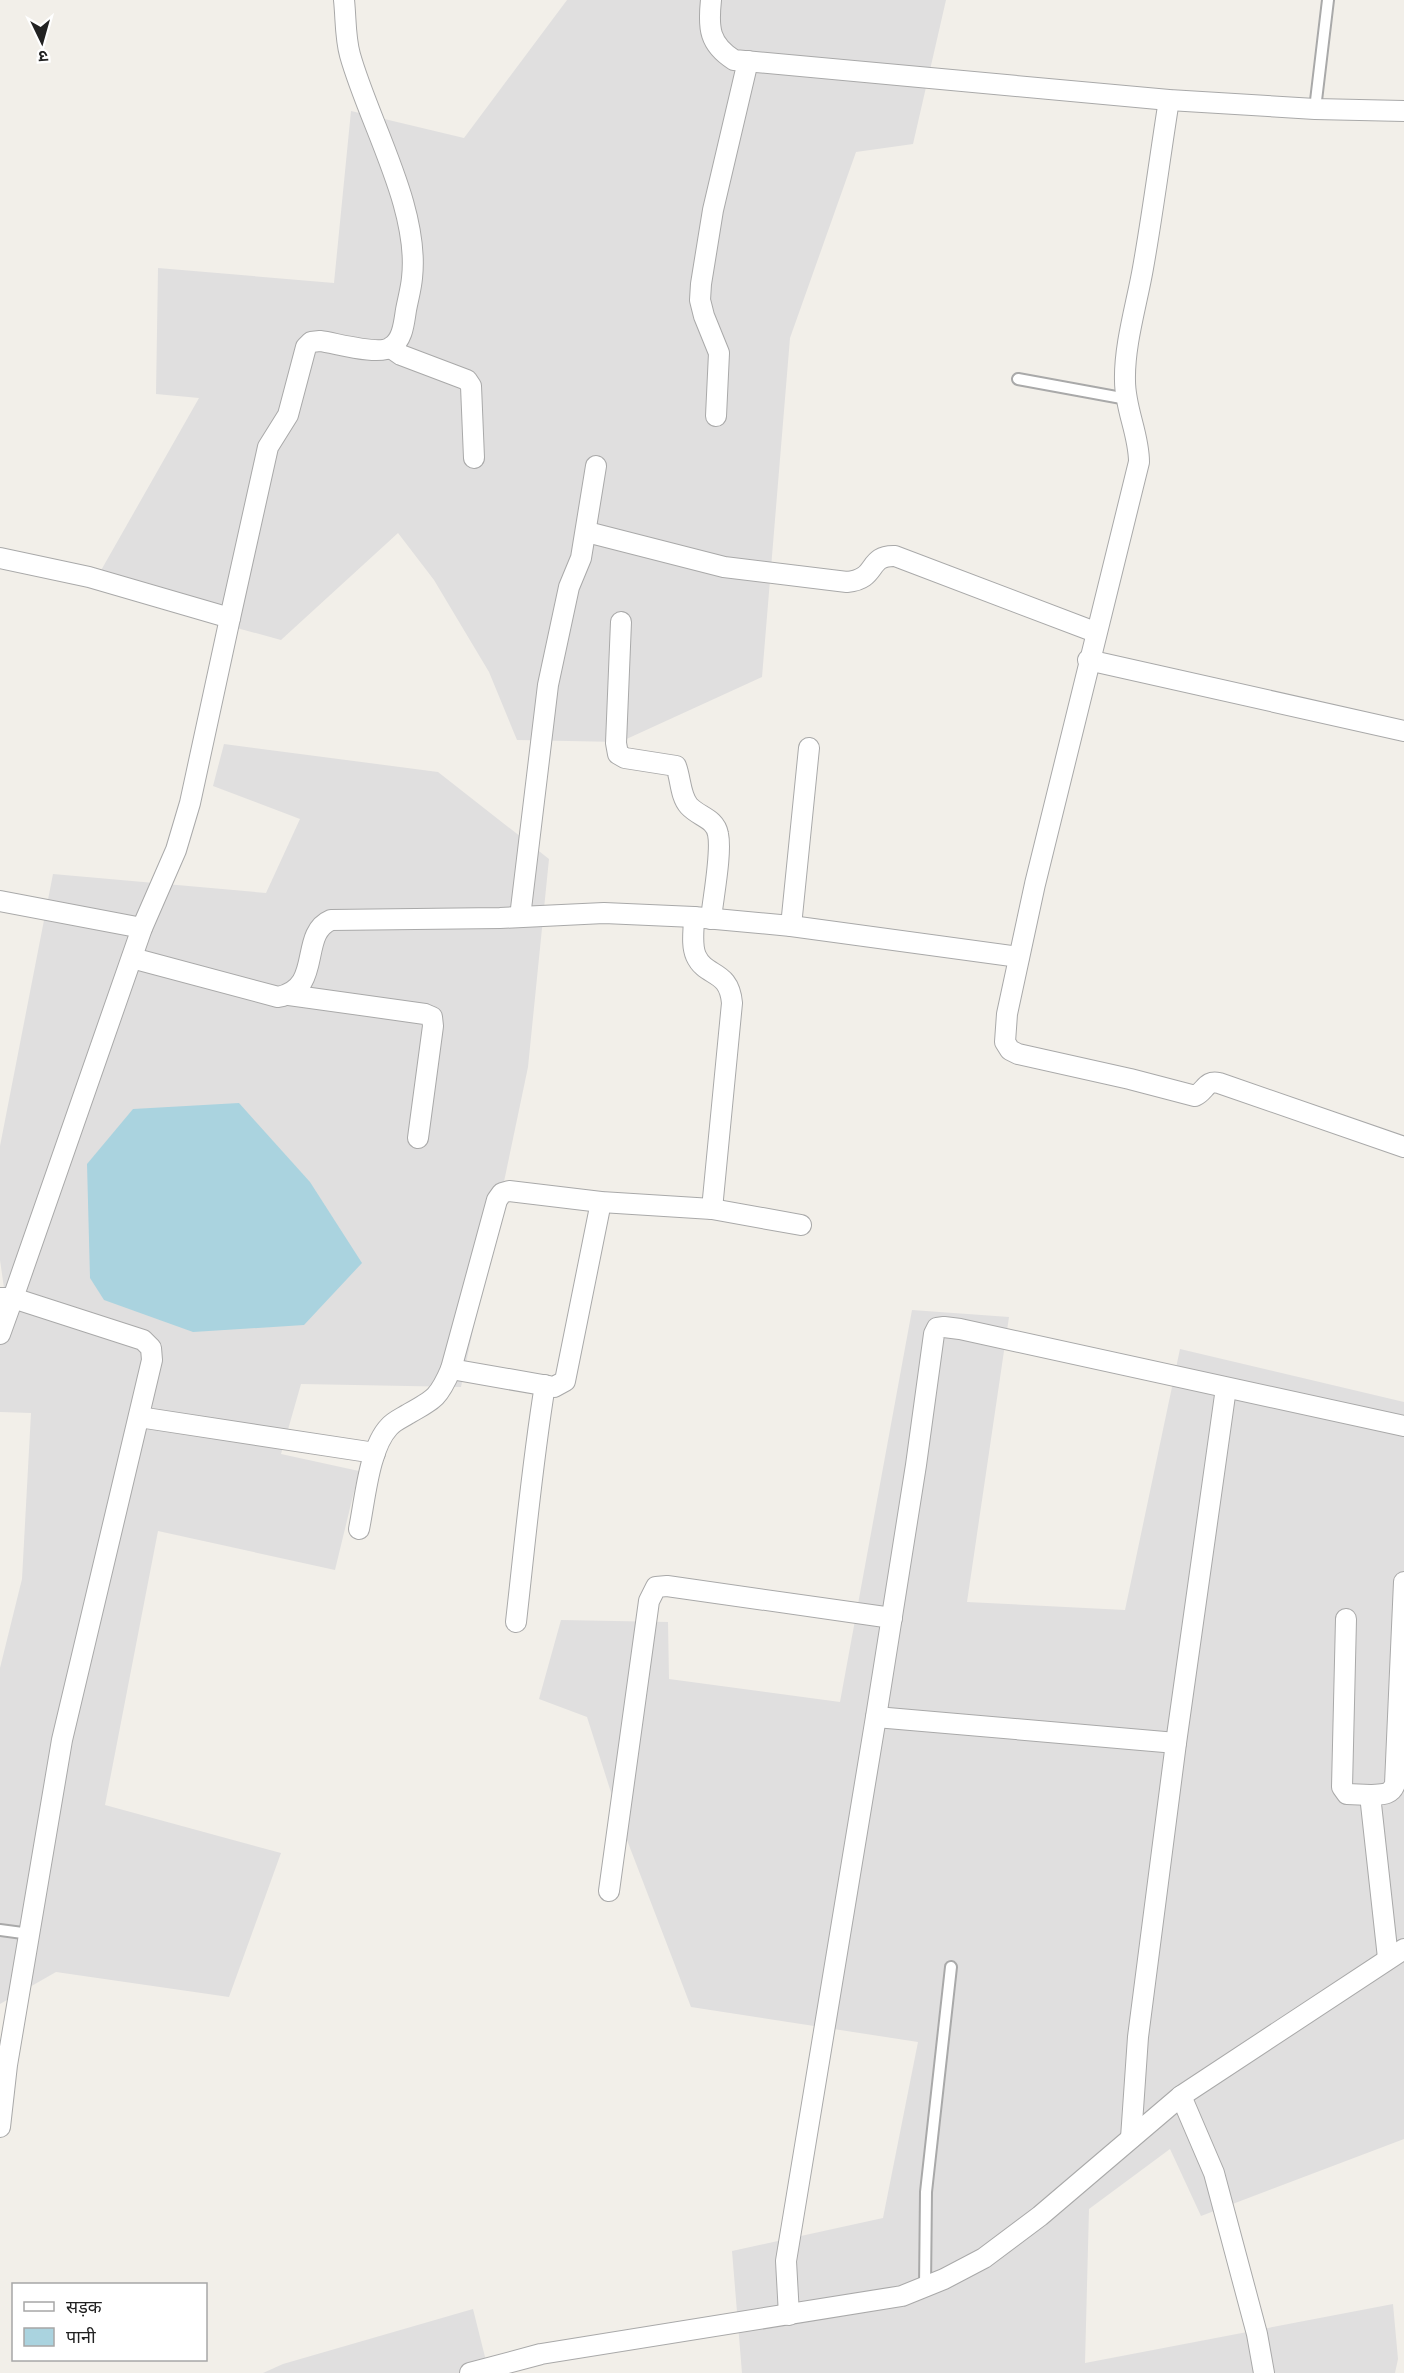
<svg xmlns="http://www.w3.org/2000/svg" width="1404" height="2373" font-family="'Work Sans','Noto Sans Devanagari',sans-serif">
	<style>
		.residential { fill: #e0dfdf }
		.water { fill: #aad3df }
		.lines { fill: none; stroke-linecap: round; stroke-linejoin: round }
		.service-casing { stroke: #a9a9a9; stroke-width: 14 }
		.minor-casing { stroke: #a9a9a9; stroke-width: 22 }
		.service { stroke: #fff; stroke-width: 10 }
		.minor { stroke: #fff; stroke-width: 20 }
	</style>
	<rect width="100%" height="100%" fill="#f2efe9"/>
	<!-- residential -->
	<g class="residential">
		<polygon points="567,0 946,0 913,144 856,152 790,338 762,677 620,742 517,740 489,672 434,580 398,533 281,640 91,588 199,398 156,394 158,268 334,283 351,111 464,138"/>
		<polygon points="224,744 438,772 549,859 528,1067 461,1387 301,1384 281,1454 359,1471 335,1570 158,1531 105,1805 281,1853 229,1997 56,1972 0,2004 0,1668 22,1579 31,1413 0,1412 0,1296 5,1295 0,1260 0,1146 53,874 266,893 300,819 213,786"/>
		<polygon points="912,1310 1009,1317 967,1602 1125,1610 1180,1349 1404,1402 1404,2139 1201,2216 1170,2149 1089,2209 1085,2363 1393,2304 1398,2359 1395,2373 742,2373 732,2251 883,2218 918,2042 691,2007 622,1827 587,1717 539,1699 561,1620 668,1622 669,1679 840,1702"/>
		<polygon points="473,2309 489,2373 263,2373 283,2364"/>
	</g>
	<!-- water -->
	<polygon class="water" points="239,1103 310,1182 362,1263 304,1325 193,1332 104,1300 90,1278 87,1164 133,1109"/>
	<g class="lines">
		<!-- service casing -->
		<g class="service-casing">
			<g id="service">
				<polyline points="1315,109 1328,0"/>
				<polyline points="1018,379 1127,399"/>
				<polyline points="0,1930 30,1934"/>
				<polyline points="925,2287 926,2192 951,1967"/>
			</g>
		</g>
		<!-- minor casing -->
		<g class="minor-casing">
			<g id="minor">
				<path d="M711 0C708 28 709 44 734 60L1169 100 1315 109 1404 111"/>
				<path d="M1169 100C1160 156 1153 212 1143 268 1137 303 1124 345 1125 381 1125 409 1139 434 1139 462L1035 884 1007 1014 1005 1042 1010 1050 1018 1054 1130 1079 1195 1096C1206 1091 1205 1080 1219 1083L1404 1147"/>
				<polyline points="391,348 401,355 467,380 471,386 474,458"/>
				<polyline points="716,416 719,353 704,316 700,300 701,284 713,210 748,61"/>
				<path d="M587 532 724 567 847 582C879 579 866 555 895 556L1095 632"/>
				<polyline points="0,558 89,577 230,618 190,803 176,850 142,928 13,1298 143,1340 151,1348 152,1360 62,1740 7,2065 0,2127"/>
				<path d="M230 618 268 447 288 415 306 347 311 342 320 341C336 343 379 356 391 347 403 340 404 322 406 310 408 299 411 289 412 278 420 208 369 123 350 55 345 37 346 18 344 0"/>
				<path d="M621 622 616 743 618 754 625 758 676 766C681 779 680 796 689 806 699 817 715 818 718 834 722 853 713 898 711 919"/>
				<polyline points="1088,660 1404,731"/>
				<polyline points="0,901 142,928"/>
				<polyline points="520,917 548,685 569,587 581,558 596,466"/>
				<path d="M694 917C694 929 691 945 696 956 706 978 729 969 732 1003L712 1209"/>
				<polyline points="791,926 809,748"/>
				<path d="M132 958 278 997C324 988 298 934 331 920L500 918 604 913 694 917 791 926 1019 957"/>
				<polyline points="289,995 425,1014 432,1017 433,1026 418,1138"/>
				<polyline points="0,1334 13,1298 0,1298"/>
				<polyline points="451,1369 554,1387 565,1381 601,1202"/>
				<polyline points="139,1417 375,1453"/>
				<path d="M359 1529C365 1500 369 1448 389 1427 394 1421 402 1418 408 1414 435 1399 439 1397 451 1369L497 1200 502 1193 509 1191 601 1202 712 1209 801 1225"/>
				<polyline points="1346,1619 1342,1787 1347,1794 1370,1795"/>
				<path d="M516 1622C525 1543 532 1464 545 1385"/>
				<polyline points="876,1717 1176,1743"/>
				<polyline points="609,1891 649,1601 656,1587 667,1586 892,1618"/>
				<path d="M1388 1958 1370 1795C1381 1794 1391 1796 1395 1784L1404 1582"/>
				<polyline points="1181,2096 1214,2173 1257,2334 1264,2373"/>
				<polyline points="1131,2138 1138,2037 1176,1743 1226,1388"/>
				<polyline points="789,2315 786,2261 876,1717 916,1465 934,1334 937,1328 944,1327 960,1329 1404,1426"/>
				<polyline points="470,2373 541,2354 902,2296 944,2279 984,2258 1040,2216 1181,2096 1404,1949"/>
			</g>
		</g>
		<!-- service -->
		<use href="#service" class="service"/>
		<!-- minor -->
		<use href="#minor" class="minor"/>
	</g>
	<!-- legend -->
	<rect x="12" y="2283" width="195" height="78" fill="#ffffff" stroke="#a7a7a7" stroke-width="1.5"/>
	<rect x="24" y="2302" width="30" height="9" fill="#ffffff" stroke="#a7a7a7" stroke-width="1.5"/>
	<text x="66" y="2313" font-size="18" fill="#222222">सड़क</text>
	<rect x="24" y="2328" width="30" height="18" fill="#aad3df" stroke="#a7a7a7" stroke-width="1.5"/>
	<text x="66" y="2343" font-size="18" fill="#222222">पानी</text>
	<!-- north arrow -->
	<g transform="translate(42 42) rotate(175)" stroke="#ffffff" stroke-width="4.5" paint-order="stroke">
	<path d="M0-4.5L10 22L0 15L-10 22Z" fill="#222222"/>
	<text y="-9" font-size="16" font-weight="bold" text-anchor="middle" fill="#222222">उ</text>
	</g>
</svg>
